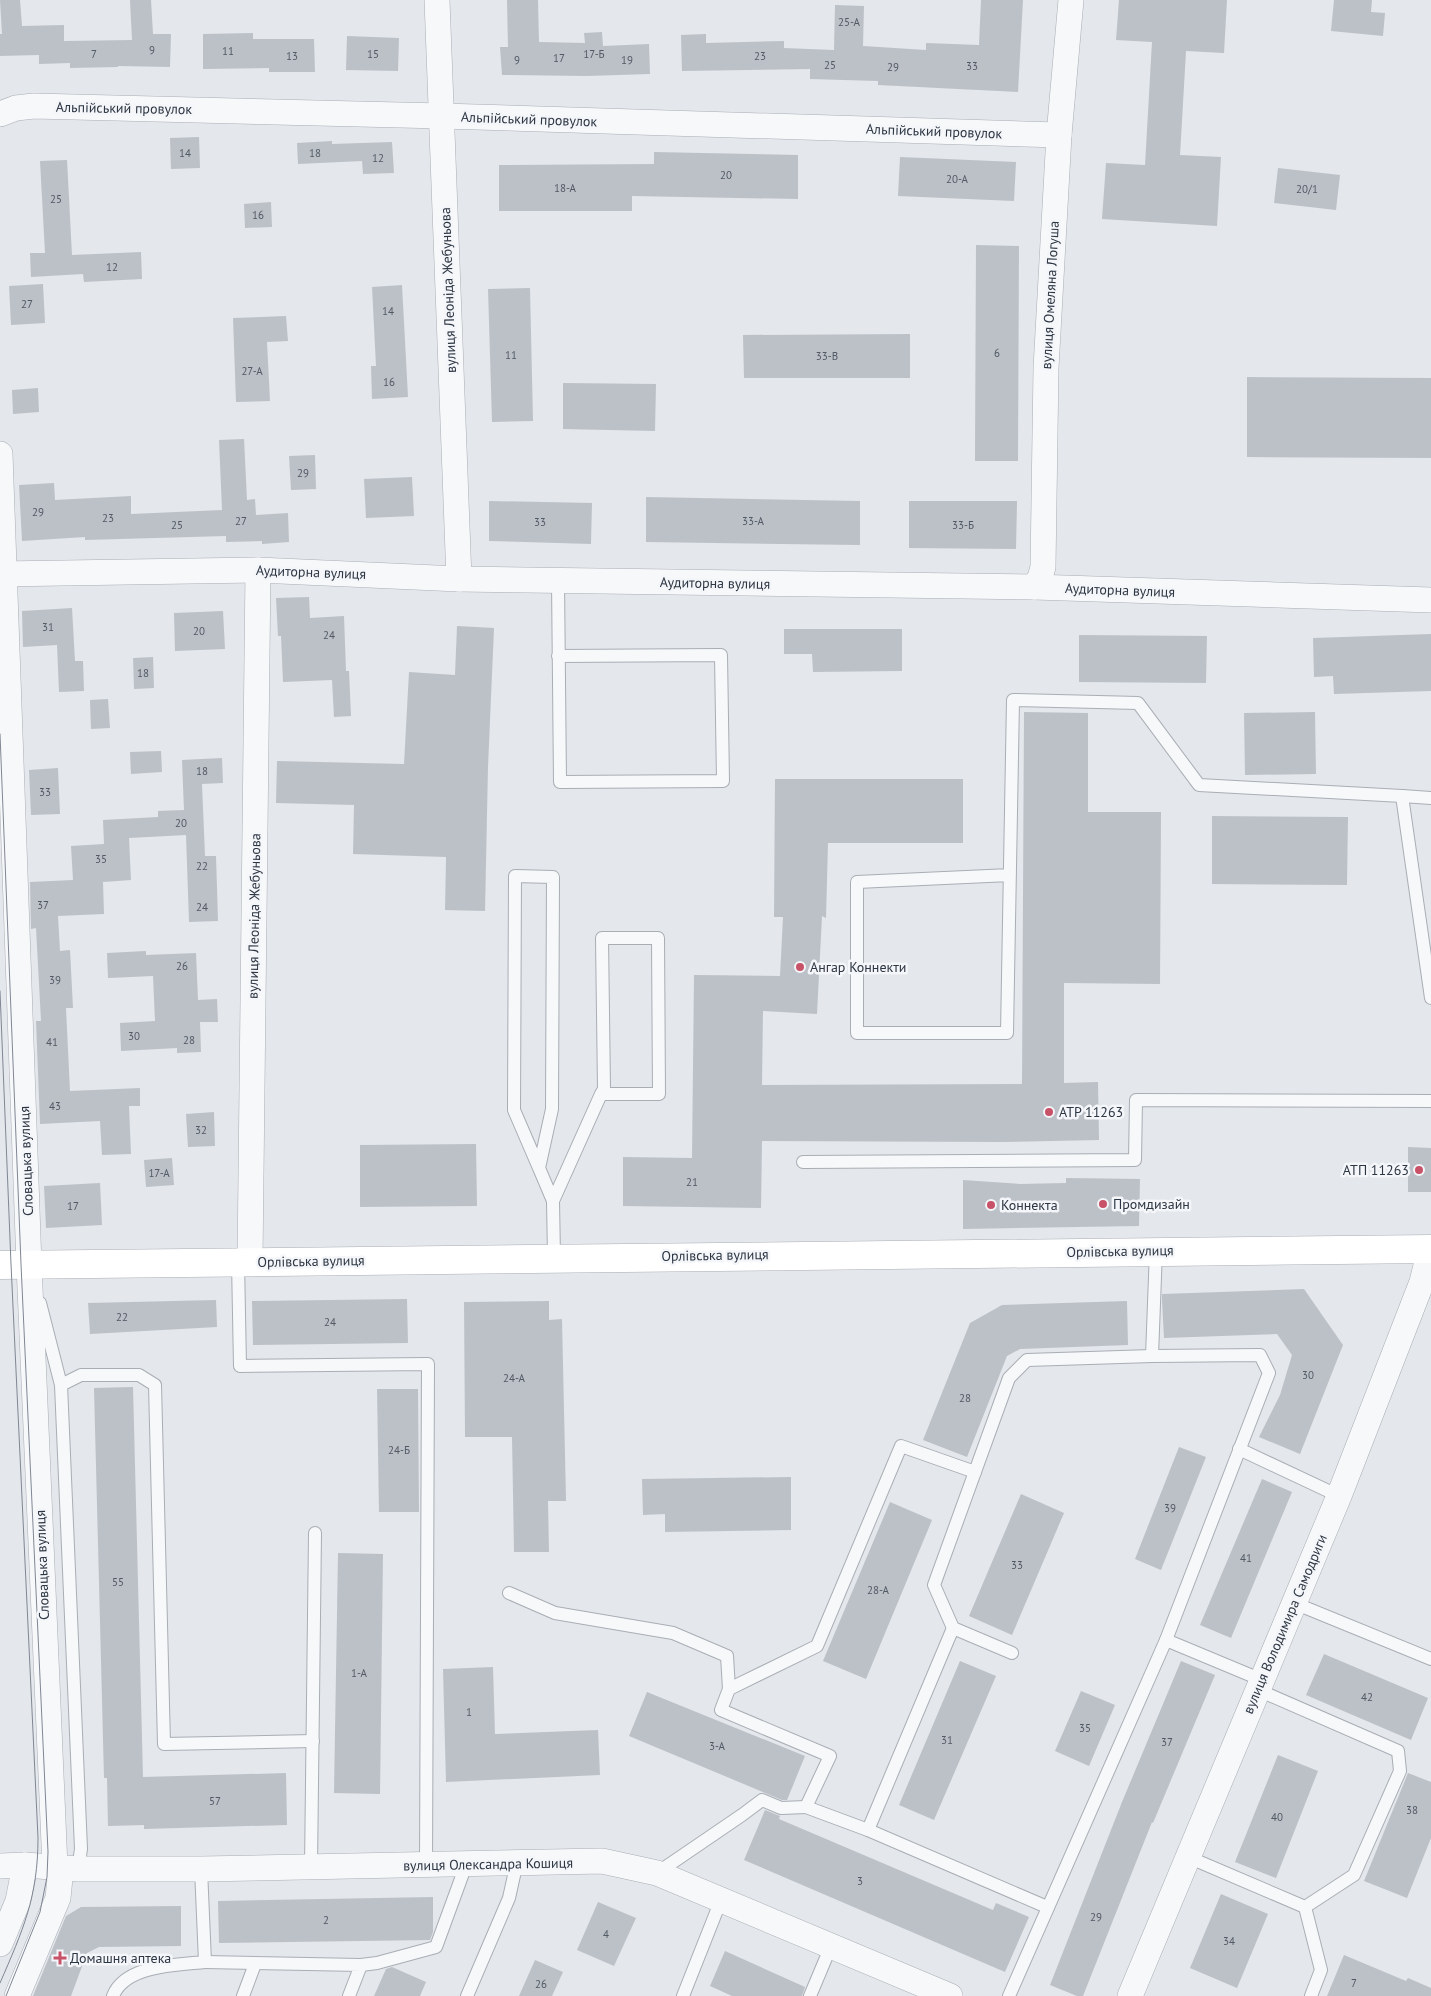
<svg xmlns="http://www.w3.org/2000/svg" width="1431" height="1996" font-family="'PT Sans',sans-serif">
	<style>
		.building { fill: #bcc1c8 }
		.lines { fill: none; stroke-linecap: round; stroke-linejoin: round }
		.lane-casing { stroke: #a9aeb5; stroke-width: 14 }
		.street-casing { stroke: #a9aeb5; stroke-width: 26 }
		.secondary-casing { stroke: #a9aeb5; stroke-width: 29 }
		.lane { stroke: #f7f8fa; stroke-width: 12 }
		.street { stroke: #f7f8fa; stroke-width: 25 }
		.secondary { stroke: #fff; stroke-width: 28 }
		.tram { stroke: #7f8794; stroke-width: 1 }
		.poi-dot { fill: #c85267; stroke: #f4f6f9; stroke-width: 2 }
		.labels { text-anchor: middle; dominant-baseline: central; stroke-width: 5; stroke-linejoin: round; paint-order: stroke }
		.number-label { font-size: 11px; fill: #515964 }
		.street-label { font-size: 14px; fill: #2d3643; stroke: #f4f6f9 }
		.poi-label { font-size: 14px; fill: #2d3643; stroke: #f4f6f9; text-anchor: start }
	</style>
	<rect width="100%" height="100%" fill="#e4e7eb"/>
	<!-- building -->
	<g class="building">
		<polygon points="0,0 20,0 22,26 64,25 64,41 132,40 130,0 151,0 153,34 171,34 170,67 118,66 118,67 70,68 70,63 39,64 39,55 0,56 0,34 2,34"/>
		<polygon points="507,0 538,0 539,42 585,43 584,33 602,32 603,46 649,44 650,74 587,76 502,75 500,47 508,47"/>
		<polygon points="981,0 1023,0 1018,92 878,85 878,81 810,79 810,69 682,71 681,35 706,34 706,43 784,41 784,48 834,50 835,5 864,6 863,46 926,50 926,43 979,45"/>
		<polygon points="1119,0 1227,0 1224,53 1186,51 1180,155 1221,157 1217,226 1102,219 1106,163 1145,165 1152,42 1116,40"/>
		<polygon points="1334,0 1372,0 1371,12 1385,13 1383,36 1331,31"/>
		<polygon points="253,33 253,39 314,39 315,72 269,72 269,68 203,69 203,34"/>
		<polygon points="347,36 399,38 398,71 346,70"/>
		<polygon points="199,137 200,168 171,169 170,138"/>
		<polygon points="332,141 332,144 392,142 394,173 363,174 362,161 298,164 297,143"/>
		<polygon points="654,152 798,155 798,199 632,196 632,211 499,211 499,165 654,164"/>
		<polygon points="900,157 1016,162 1014,201 898,196"/>
		<polygon points="67,160 72,255 141,252 142,279 84,282 83,274 31,277 30,253 45,253 40,161"/>
		<polygon points="1278,168 1340,175 1336,210 1274,203"/>
		<polygon points="271,202 272,227 245,228 244,204"/>
		<polygon points="976,245 1019,246 1018,461 975,461"/>
		<polygon points="43,284 45,323 11,325 9,286"/>
		<polygon points="402,285 408,397 372,399 371,366 376,366 372,287"/>
		<polygon points="530,288 533,421 492,422 488,289"/>
		<polygon points="286,316 288,341 267,342 270,401 236,402 233,318"/>
		<polygon points="910,334 910,378 744,378 743,335"/>
		<polygon points="1247,377 1431,378 1431,458 1247,457"/>
		<polygon points="563,383 656,384 655,431 563,429"/>
		<polygon points="38,388 39,412 13,414 12,390"/>
		<polygon points="244,439 247,500 255,499 256,515 288,513 289,542 262,544 262,541 226,542 226,536 85,540 85,537 22,541 19,485 54,483 55,500 131,496 131,514 222,510 219,440"/>
		<polygon points="315,455 316,489 291,490 289,456"/>
		<polygon points="412,477 414,516 366,518 364,479"/>
		<polygon points="646,497 860,501 860,545 646,542"/>
		<polygon points="489,501 592,503 591,544 489,541"/>
		<polygon points="909,501 1017,501 1016,549 909,548"/>
		<polygon points="309,597 310,618 344,616 346,671 349,671 351,716 334,717 332,680 283,682 281,636 278,636 276,598"/>
		<polygon points="72,608 75,661 83,661 84,691 59,692 57,645 23,647 22,611"/>
		<polygon points="223,611 225,649 175,651 174,613"/>
		<polygon points="457,626 494,628 488,767 485,911 445,910 446,857 353,854 354,805 276,803 277,761 404,764 409,672 455,675"/>
		<polygon points="784,629 902,629 902,671 813,672 812,654 784,654"/>
		<polygon points="1431,634 1431,691 1334,694 1333,676 1314,677 1313,638"/>
		<polygon points="1079,635 1207,636 1206,683 1079,682"/>
		<polygon points="153,657 154,688 134,689 133,658"/>
		<polygon points="108,699 110,728 91,729 90,700"/>
		<polygon points="1024,712 1088,713 1088,812 1161,812 1160,984 1064,983 1064,1083 1098,1082 1099,1140 1001,1142 762,1141 761,1208 623,1206 623,1157 692,1158 694,975 780,976 783,917 774,917 775,779 963,779 963,843 828,843 826,918 822,916 817,1014 763,1011 762,1085 1022,1084"/>
		<polygon points="1315,712 1316,774 1245,775 1244,713"/>
		<polygon points="161,751 162,772 131,774 130,752"/>
		<polygon points="222,758 223,783 202,784 205,856 216,856 218,921 189,922 186,835 129,838 131,880 103,882 104,914 58,916 60,951 70,950 73,1008 66,1008 70,1091 140,1088 140,1106 129,1106 131,1154 102,1155 100,1121 40,1124 36,1021 41,1021 36,928 31,929 30,882 73,880 71,846 104,844 103,820 158,817 158,811 184,810 182,760"/>
		<polygon points="58,768 60,814 31,815 29,770"/>
		<polygon points="1212,816 1348,817 1347,885 1212,884"/>
		<polygon points="146,951 146,955 196,953 198,1000 217,999 218,1022 200,1022 201,1052 177,1053 177,1048 121,1051 120,1023 155,1021 153,976 108,978 107,953"/>
		<polygon points="214,1112 215,1146 188,1147 186,1114"/>
		<polygon points="476,1144 477,1206 360,1207 360,1145"/>
		<polygon points="1408,1147 1431,1148 1431,1192 1408,1192"/>
		<polygon points="172,1158 174,1185 146,1187 144,1160"/>
		<polygon points="1066,1178 1140,1179 1139,1226 963,1229 963,1180 1020,1184 1066,1183"/>
		<polygon points="100,1183 102,1225 46,1228 44,1186"/>
		<polygon points="1304,1289 1343,1345 1300,1454 1259,1437 1280,1395 1292,1355 1277,1334 1164,1338 1162,1300 1162,1294"/>
		<polygon points="407,1299 408,1343 253,1345 252,1301"/>
		<polygon points="216,1300 217,1327 90,1334 88,1303"/>
		<polygon points="549,1301 549,1320 562,1319 566,1501 548,1501 549,1552 514,1552 512,1437 465,1437 464,1302"/>
		<polygon points="1127,1301 1128,1345 1020,1349 1007,1356 967,1457 923,1440 970,1323 1002,1305"/>
		<polygon points="133,1387 143,1777 286,1773 287,1825 144,1829 144,1825 108,1826 107,1778 104,1778 94,1388"/>
		<polygon points="377,1389 418,1389 419,1512 379,1512"/>
		<polygon points="1179,1447 1206,1457 1161,1570 1135,1559"/>
		<polygon points="791,1477 791,1530 665,1532 665,1514 643,1515 642,1479"/>
		<polygon points="1262,1479 1292,1492 1231,1638 1200,1625"/>
		<polygon points="1021,1494 1064,1513 1012,1635 969,1616"/>
		<polygon points="890,1502 932,1520 866,1679 823,1661"/>
		<polygon points="338,1553 383,1554 380,1794 334,1793"/>
		<polygon points="1324,1654 1428,1698 1411,1740 1306,1695"/>
		<polygon points="960,1661 996,1676 934,1820 899,1805"/>
		<polygon points="1181,1661 1215,1675 1153,1823 1152,1822 1083,1996 1077,1996 1050,1985 1122,1802"/>
		<polygon points="493,1667 495,1734 598,1730 600,1775 446,1782 443,1669"/>
		<polygon points="1081,1691 1115,1705 1089,1766 1055,1751"/>
		<polygon points="647,1692 805,1756 787,1800 782,1800 629,1736"/>
		<polygon points="1278,1755 1318,1771 1276,1878 1235,1862"/>
		<polygon points="1408,1773 1431,1782 1431,1838 1407,1898 1364,1881"/>
		<polygon points="765,1810 780,1816 779,1819 993,1910 996,1903 1029,1917 1005,1972 744,1860"/>
		<polygon points="1221,1894 1268,1914 1237,1988 1190,1968"/>
		<polygon points="433,1897 433,1932 430,1940 219,1943 218,1901"/>
		<polygon points="598,1902 636,1918 614,1966 577,1950"/>
		<polygon points="181,1906 181,1946 99,1947 87,1953 71,1996 33,1996 66,1916 81,1907"/>
		<polygon points="725,1951 805,1987 802,1996 732,1996 710,1986"/>
		<polygon points="1344,1955 1406,1981 1408,1978 1431,1988 1431,1996 1327,1996"/>
		<polygon points="535,1960 563,1972 552,1996 519,1996"/>
		<polygon points="392,1967 426,1982 420,1996 374,1996 386,1969"/>
	</g>
	<g class="lines">
		<!-- lane casing -->
		<g class="lane-casing">
			<g id="lane">
				<polyline points="558,580 560,782 723,781 721,655 558,656"/>
				<polyline points="1402,796 1431,798"/>
				<polyline points="1010,875 857,882 857,1033 1007,1033 1013,700 1138,703 1199,785 1402,796 1431,998"/>
				<polyline points="803,1162 1135,1160 1136,1100 1431,1101"/>
				<polyline points="539,1168 514,1110 515,876 553,877 552,1109 539,1168 553,1201 554,1257"/>
				<polyline points="553,1201 601,1094 604,1089 602,938 658,938 659,1094 601,1094"/>
				<polyline points="238,1262 240,1366 428,1364 426,1866"/>
				<polyline points="40,1303 61,1385 81,1849 78,1869"/>
				<polyline points="61,1385 81,1375 139,1375 155,1385 164,1744 313,1741"/>
				<polyline points="1239,1449 1339,1496"/>
				<polyline points="975,1472 901,1446 817,1646 729,1689 721,1710 830,1756 806,1807 868,1830 1047,1907"/>
				<polyline points="509,1593 555,1613 673,1633 727,1656 729,1689"/>
				<polyline points="1294,1603 1431,1659"/>
				<polyline points="1166,1640 1262,1680"/>
				<polyline points="1012,1653 953,1628 934,1585 1009,1378 1027,1360 1152,1356 1156,1250"/>
				<polyline points="868,1830 953,1628"/>
				<polyline points="1188,1857 1305,1907 1354,1875 1400,1771 1398,1751 1258,1690"/>
				<polyline points="311,1867 315,1533"/>
				<polyline points="657,1873 742,1815 762,1800 781,1808 806,1807"/>
				<polyline points="1305,1907 1321,1970 1311,1996"/>
				<polyline points="205,1962 361,1965 349,1996"/>
				<polyline points="361,1965 377,1963 436,1947 466,1865"/>
				<path d="M113 1996C125 1965 177 1965 205 1962L201 1869"/>
				<polyline points="243,1996 255,1964"/>
				<polyline points="467,1996 509,1898 517,1862"/>
				<polyline points="683,1996 721,1900"/>
				<polyline points="810,1996 831,1946"/>
				<polyline points="1009,1996 1166,1640 1269,1373 1260,1355 1152,1356"/>
			</g>
		</g>
		<!-- street casing -->
		<g class="street-casing">
			<g id="street">
				<polyline points="437,0 459,579"/>
				<polyline points="0,114 16,108 34,106 442,116 1059,135"/>
				<polyline points="0,454 29,1265 55,1867"/>
				<polyline points="0,574 258,570 459,579 1034,587 1431,600"/>
				<polyline points="1034,587 1040,578 1043,567 1046,368 1059,135 1071,0"/>
				<polyline points="250,1261 258,570"/>
				<polyline points="0,1866 25,1865 78,1869 201,1869 602,1861 657,1873 950,1996"/>
				<polyline points="0,1944 18,1901 25,1865"/>
				<polyline points="17,1996 58,1898 61,1868"/>
				<polyline points="1130,1996 1339,1496 1422,1282 1430,1249"/>
			</g>
		</g>
		<!-- secondary casing -->
		<g class="secondary-casing">
			<polyline id="secondary" points="0,1265 1431,1249"/>
		</g>
		<!-- lane -->
		<use href="#lane" class="lane"/>
		<!-- street -->
		<use href="#street" class="street"/>
		<!-- secondary -->
		<use href="#secondary" class="secondary"/>
		<!-- tram -->
		<g class="tram">
			<polyline points="0,734 21,1264 48,1852 47,1877 40,1912 6,1996"/>
			<path d="M0 991 11 1264 38 1838C38 1897 23 1930 0 1983"/>
		</g>
	</g>
	<!-- markers -->
	<g class="poi-dot">
		<circle cx="800" cy="967" r="5"/>
		<circle cx="1049" cy="1112" r="5"/>
		<circle cx="1419" cy="1170" r="5"/>
		<circle cx="1103" cy="1204" r="5"/>
		<circle cx="991" cy="1205" r="5"/>
		<path d="M57.5 1950.5h5v5h5v5h-5v5h-5v-5h-5v-5h5z"/>
	</g>
	<g class="labels">
		<!-- number labels -->
		<g class="number-label">
			<text x="849" y="22">25-А</text>
			<text x="152" y="50">9</text>
			<text x="228" y="51">11</text>
			<text x="94" y="54">7</text>
			<text x="373" y="54">15</text>
			<text x="594" y="54">17-Б</text>
			<text x="292" y="56">13</text>
			<text x="760" y="56">23</text>
			<text x="559" y="58">17</text>
			<text x="517" y="60">9</text>
			<text x="627" y="60">19</text>
			<text x="830" y="65">25</text>
			<text x="972" y="66">33</text>
			<text x="893" y="67">29</text>
			<text x="185" y="153">14</text>
			<text x="315" y="153">18</text>
			<text x="378" y="158">12</text>
			<text x="726" y="175">20</text>
			<text x="957" y="179">20-А</text>
			<text x="565" y="188">18-А</text>
			<text x="1307" y="189">20/1</text>
			<text x="56" y="199">25</text>
			<text x="258" y="215">16</text>
			<text x="112" y="267">12</text>
			<text x="27" y="304">27</text>
			<text x="388" y="311">14</text>
			<text x="997" y="353">6</text>
			<text x="511" y="355">11</text>
			<text x="827" y="356">33-В</text>
			<text x="252" y="371">27-А</text>
			<text x="389" y="382">16</text>
			<text x="303" y="473">29</text>
			<text x="38" y="512">29</text>
			<text x="108" y="518">23</text>
			<text x="241" y="521">27</text>
			<text x="753" y="521">33-А</text>
			<text x="540" y="522">33</text>
			<text x="177" y="525">25</text>
			<text x="963" y="525">33-Б</text>
			<text x="48" y="627">31</text>
			<text x="199" y="631">20</text>
			<text x="329" y="635">24</text>
			<text x="143" y="673">18</text>
			<text x="202" y="771">18</text>
			<text x="45" y="792">33</text>
			<text x="181" y="823">20</text>
			<text x="101" y="859">35</text>
			<text x="202" y="866">22</text>
			<text x="43" y="905">37</text>
			<text x="202" y="907">24</text>
			<text x="182" y="966">26</text>
			<text x="55" y="980">39</text>
			<text x="134" y="1036">30</text>
			<text x="189" y="1040">28</text>
			<text x="52" y="1042">41</text>
			<text x="55" y="1106">43</text>
			<text x="201" y="1130">32</text>
			<text x="159" y="1173">17-А</text>
			<text x="692" y="1182">21</text>
			<text x="73" y="1206">17</text>
			<text x="122" y="1317">22</text>
			<text x="330" y="1322">24</text>
			<text x="1308" y="1375">30</text>
			<text x="514" y="1378">24-А</text>
			<text x="965" y="1398">28</text>
			<text x="399" y="1450">24-Б</text>
			<text x="1170" y="1508">39</text>
			<text x="1246" y="1558">41</text>
			<text x="1017" y="1565">33</text>
			<text x="118" y="1582">55</text>
			<text x="878" y="1590">28-А</text>
			<text x="359" y="1673">1-А</text>
			<text x="1367" y="1697">42</text>
			<text x="469" y="1712">1</text>
			<text x="1085" y="1728">35</text>
			<text x="947" y="1740">31</text>
			<text x="1167" y="1742">37</text>
			<text x="717" y="1746">3-А</text>
			<text x="215" y="1801">57</text>
			<text x="1412" y="1810">38</text>
			<text x="1277" y="1817">40</text>
			<text x="860" y="1881">3</text>
			<text x="1096" y="1917">29</text>
			<text x="326" y="1920">2</text>
			<text x="606" y="1934">4</text>
			<text x="1229" y="1941">34</text>
			<text x="1354" y="1983">7</text>
			<text x="541" y="1984">26</text>
		</g>
		<!-- street labels -->
		<g class="street-label">
			<text transform="translate(124 108) rotate(1)">Альпійський провулок</text>
			<text transform="translate(529 119) rotate(2)">Альпійський провулок</text>
			<text transform="translate(934 131) rotate(2)">Альпійський провулок</text>
			<text transform="translate(448 290) rotate(-92)">вулиця Леоніда Жебуньова</text>
			<text transform="translate(1050 295) rotate(-87)">вулиця Омеляна Логуша</text>
			<text transform="translate(311 572) rotate(2)">Аудиторна вулиця</text>
			<text transform="translate(715 583) rotate(1)">Аудиторна вулиця</text>
			<text transform="translate(1120 590) rotate(2)">Аудиторна вулиця</text>
			<text transform="translate(254 916) rotate(-89)">вулиця Леоніда Жебуньова</text>
			<text transform="translate(26 1161) rotate(-92)">Словацька вулиця</text>
			<text transform="translate(1120 1251) rotate(-1)">Орлівська вулиця</text>
			<text transform="translate(715 1255) rotate(-1)">Орлівська вулиця</text>
			<text transform="translate(311 1261) rotate(-1)">Орлівська вулиця</text>
			<text transform="translate(42 1565) rotate(-92)">Словацька вулиця</text>
			<text transform="translate(1285 1624) rotate(-67)">вулиця Володимира Самодриги</text>
			<text transform="translate(488 1864) rotate(-1)">вулиця Олександра Кошиця</text>
		</g>
		<!-- poi labels -->
		<g class="poi-label">
			<text x="810" y="967">Ангар Коннекти</text>
			<text x="1059" y="1112">ATP 11263</text>
			<text x="1409" y="1170" text-anchor="end">АТП 11263</text>
			<text x="1113" y="1204">Промдизайн</text>
			<text x="1001" y="1205">Коннекта</text>
			<text x="70" y="1958">Домашня аптека</text>
		</g>
	</g>
</svg>
